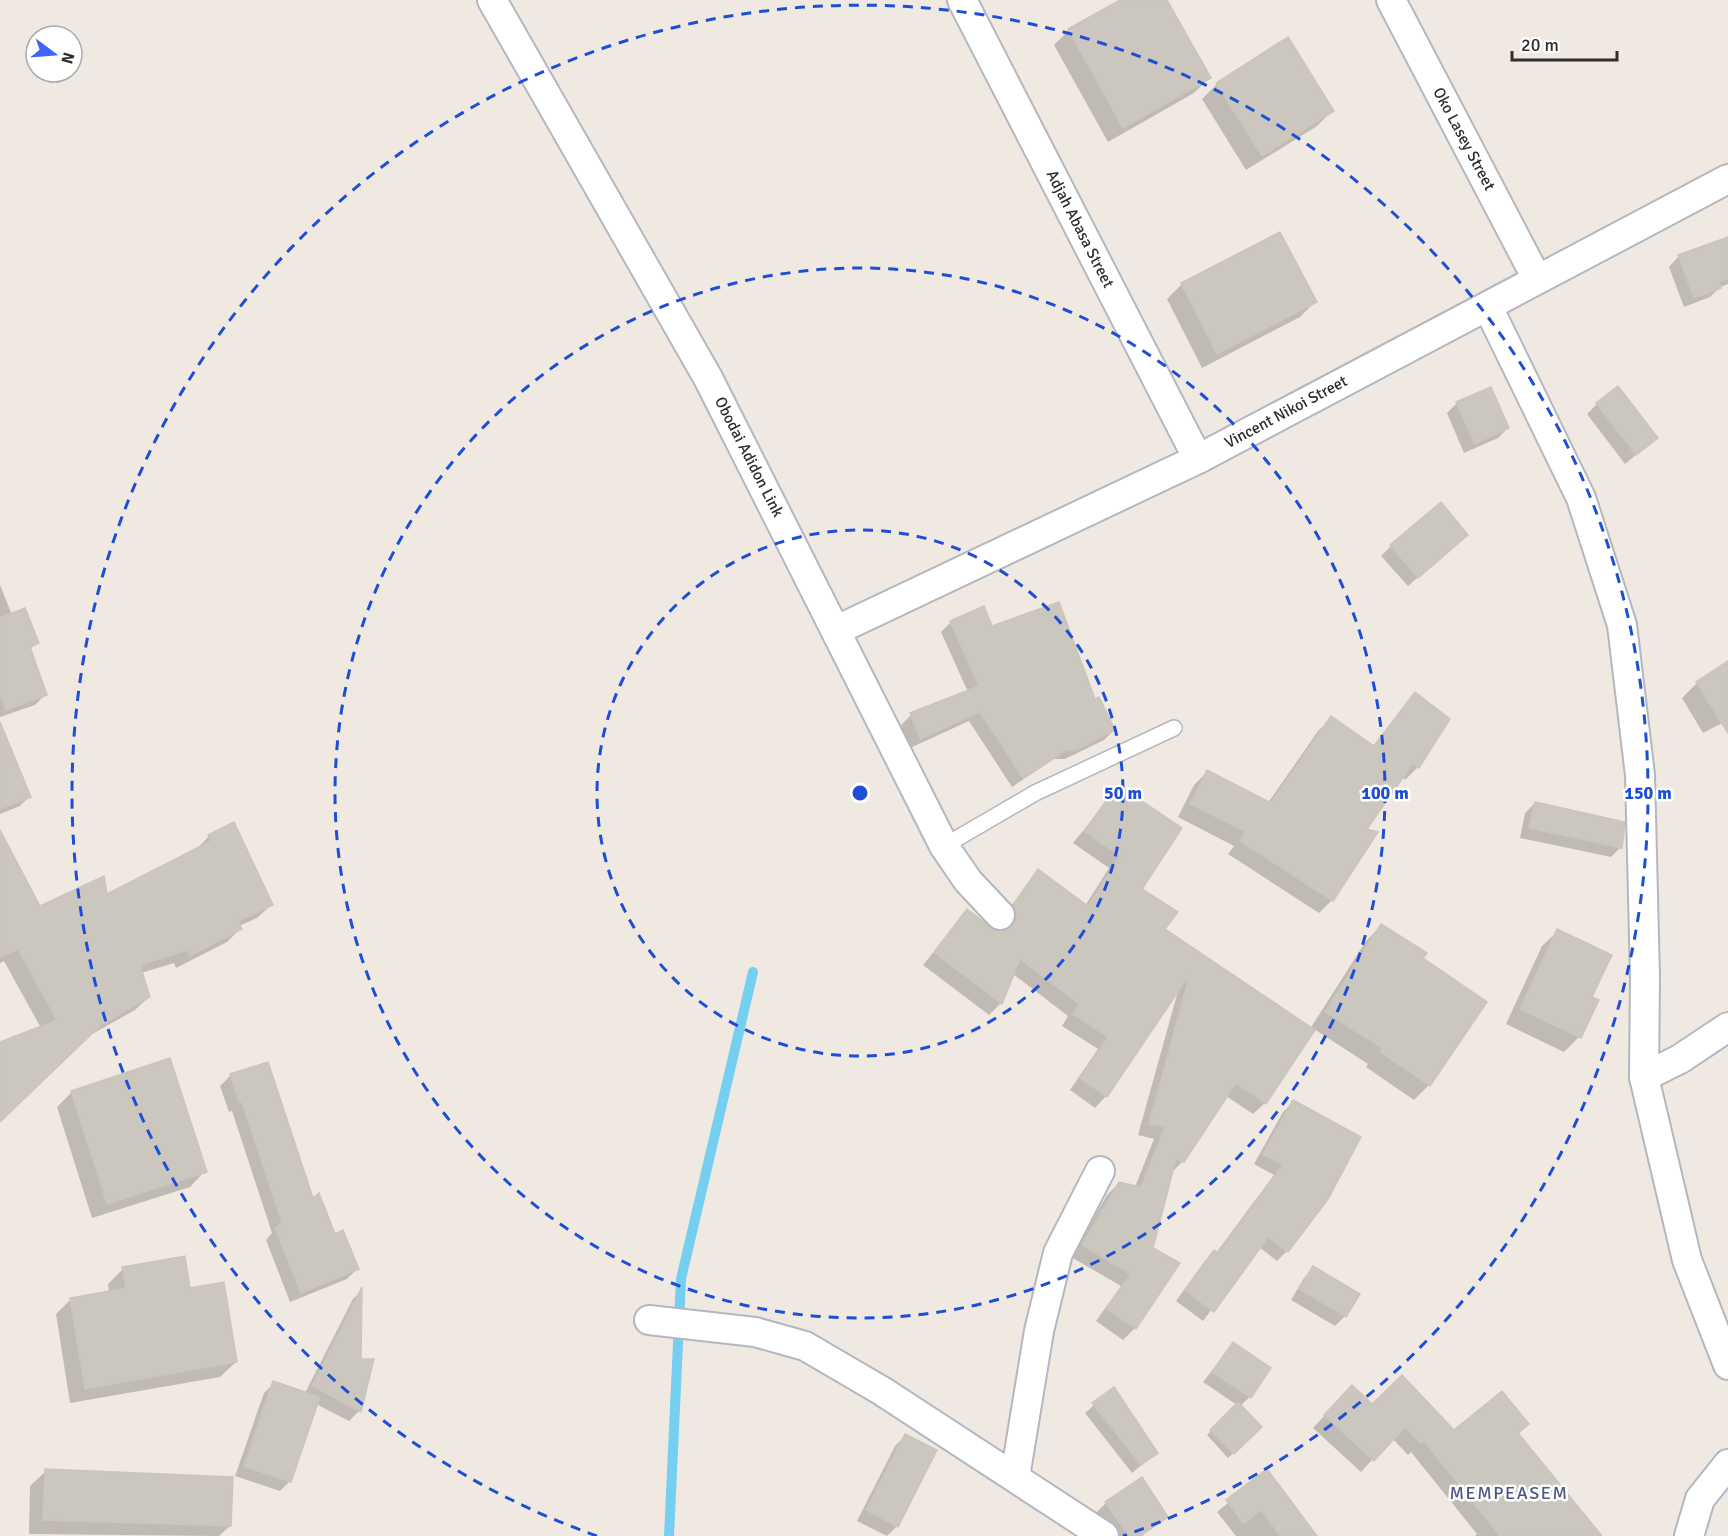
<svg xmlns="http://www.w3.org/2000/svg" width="1728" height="1536" font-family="Signika,sans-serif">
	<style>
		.shadow { fill: #0003 }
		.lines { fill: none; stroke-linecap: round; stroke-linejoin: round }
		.stream { stroke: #75cff0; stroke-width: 10 }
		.building { fill: #cbc7bf; stroke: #cbc5ba; stroke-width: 1.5 }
		.service-casing { stroke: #b4b7c1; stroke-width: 18 }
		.minor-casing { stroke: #b4b7c1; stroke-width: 32 }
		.service { stroke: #fff; stroke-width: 15 }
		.minor { stroke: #fff; stroke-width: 28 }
		.ring { fill: none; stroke: #1d4ed8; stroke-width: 3; stroke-dasharray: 10 8 }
		.labels { text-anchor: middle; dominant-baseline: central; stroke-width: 5; stroke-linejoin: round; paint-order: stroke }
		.street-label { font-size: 16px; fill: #2e2e2e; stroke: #fff }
		.neighbourhood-label { font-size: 18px; letter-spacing: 1.5px; fill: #4d5680; stroke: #fff }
		.centre { fill: #1d4ed8; stroke: #fff; stroke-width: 3 }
		.ring-label { font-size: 18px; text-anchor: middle; font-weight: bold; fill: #1d4ed8; stroke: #fff; stroke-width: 5; stroke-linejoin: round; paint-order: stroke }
	</style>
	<rect width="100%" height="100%" fill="#efe9e1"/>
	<!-- shadow -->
	<g class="shadow">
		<polygon points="1123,0 1166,0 1209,78 1194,93 1108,142 1054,45 1069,30"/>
		<polygon points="1217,84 1332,111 1317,126 1246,170 1202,99"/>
		<polygon points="1728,239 1728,284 1720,287 1710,297 1684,307 1669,267 1679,256"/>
		<polygon points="1182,284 1315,302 1300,317 1202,368 1167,299"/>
		<polygon points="1457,403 1508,428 1498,438 1464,453 1447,413"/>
		<polygon points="1597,404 1656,438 1625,464 1587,414"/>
		<polygon points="1456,545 1408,586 1381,556 1391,546"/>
		<polygon points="0,585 12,615 38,642 29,650 45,695 35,705 0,717"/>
		<polygon points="951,622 1094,701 1114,730 1104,740 1065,759 1054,759 1012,787 969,721 910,748 901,725 911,715 968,692 941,632"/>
		<polygon points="1728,662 1728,720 1703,733 1682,698 1697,683"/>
		<polygon points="1415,694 1418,767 1405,780 1401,776 1364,830 1332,900 1319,913 1228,854 1234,846 1178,817 1194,785 1207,772 1268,803 1318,731 1331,718 1372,747"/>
		<polygon points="0,740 30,796 20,806 0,814"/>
		<polygon points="1119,787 1140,889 1163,929 1310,1029 1366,941 1381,926 1421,959 1485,1003 1429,1085 1414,1100 1366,1067 1368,1064 1314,1029 1265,1103 1253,1114 1226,1096 1183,1161 1171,1173 1151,1248 1178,1264 1135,1328 1123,1340 1096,1321 1121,1286 1071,1257 1107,1195 1119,1183 1135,1187 1154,1139 1138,1135 1178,991 1106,1096 1095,1108 1070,1090 1098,1049 1062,1026 1068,1016 1013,974 1000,1004 989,1015 923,965 967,911 994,932 1005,933 1002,918 1038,871 1085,906 1109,868 1073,843"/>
		<polygon points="1535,803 1621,847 1611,857 1520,838 1525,813"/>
		<polygon points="0,833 40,908 106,896 195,851 209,836 271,905 257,918 239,926 240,929 227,942 176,968 174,963 141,973 149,997 135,1010 85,1038 0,1121 0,1044 41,1028 4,961 0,963"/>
		<polygon points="1558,931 1590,998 1579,1037 1564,1052 1506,1024 1542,946"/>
		<polygon points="267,1064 312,1200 357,1269 347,1279 290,1302 266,1240 272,1233 232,1111 229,1112 220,1086 230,1076"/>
		<polygon points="72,1092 205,1171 190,1187 92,1218 57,1107"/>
		<polygon points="1293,1102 1287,1251 1277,1261 1259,1247 1203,1321 1176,1301 1204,1262 1214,1252 1216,1253 1274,1175 1254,1164 1283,1112"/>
		<polygon points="1314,1268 1345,1316 1335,1326 1291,1300 1304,1278"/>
		<polygon points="123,1269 189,1289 236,1362 220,1377 70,1403 56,1314 71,1299 109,1292 108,1284"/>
		<polygon points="361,1291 360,1360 372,1360 359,1411 349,1421 316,1404 290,1481 280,1491 235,1476 264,1393 274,1383 305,1393 353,1299"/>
		<polygon points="1233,1344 1250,1397 1240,1406 1260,1427 1228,1458 1207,1435 1237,1405 1203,1382"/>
		<polygon points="1113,1389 1156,1453 1132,1473 1085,1413"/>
		<polygon points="1340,1399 1372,1406 1454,1432 1517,1434 1600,1536 1475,1536 1477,1534 1411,1452 1408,1455 1392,1438 1361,1472 1313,1428"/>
		<polygon points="905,1436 897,1526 887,1536 857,1521 895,1446"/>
		<polygon points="46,1471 230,1526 219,1536 29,1534 30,1486"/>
		<polygon points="1267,1471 1304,1536 1236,1536 1217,1512"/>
		<polygon points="1106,1503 1166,1516 1142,1536 1112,1536 1096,1513"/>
	</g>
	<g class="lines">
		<!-- stream -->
		<polyline class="stream" points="669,1536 681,1279 753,972"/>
	</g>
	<!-- building -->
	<g class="building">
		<polygon points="1120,0 1167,0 1211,78 1123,128 1068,29"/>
		<polygon points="1288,37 1334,111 1262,156 1216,83"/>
		<polygon points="1280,232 1317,302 1217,354 1181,283"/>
		<polygon points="1728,237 1728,278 1719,282 1721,288 1694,298 1678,255"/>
		<polygon points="1618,386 1658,438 1636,455 1596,403"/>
		<polygon points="1491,387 1509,428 1475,444 1456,402"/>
		<polygon points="1441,502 1468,535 1418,578 1390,545"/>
		<polygon points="1059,602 1095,699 1099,697 1115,730 1076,750 1066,750 1023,778 980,712 920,739 910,713 979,686 950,621 984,606 992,626"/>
		<polygon points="25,608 39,643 30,647 47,695 6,710 0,694 0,618"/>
		<polygon points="1728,661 1728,733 1696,682"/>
		<polygon points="1415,692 1450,719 1419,768 1413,763 1367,829 1378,832 1333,901 1240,841 1246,832 1190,804 1207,770 1271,803 1331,716 1374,746"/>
		<polygon points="0,722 31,797 0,809"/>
		<polygon points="1118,785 1182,828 1142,889 1178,912 1165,929 1315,1030 1266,1104 1236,1083 1184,1162 1176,1159 1153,1248 1180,1263 1136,1329 1106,1308 1131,1274 1082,1245 1119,1182 1141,1187 1165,1127 1149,1124 1190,974 1107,1097 1080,1078 1108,1037 1073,1014 1079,1004 1020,959 1002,1004 934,952 967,909 994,930 1003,931 1011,927 1016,919 1013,905 1038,869 1088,906 1120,856 1084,831"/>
		<polygon points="1535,802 1625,822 1622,848 1529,828"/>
		<polygon points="234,822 273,905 238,921 242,929 190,956 188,950 140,965 150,997 101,1025 0,1122 0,1042 57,1020 18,949 0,957 0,830 40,906 104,876 107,894 211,841 208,835"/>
		<polygon points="1381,924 1427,953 1423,958 1487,1002 1430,1086 1380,1052 1382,1048 1325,1012"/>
		<polygon points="1557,929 1612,955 1592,997 1599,1000 1581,1038 1520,1009"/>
		<polygon points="170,1058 207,1172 107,1204 71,1091"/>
		<polygon points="268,1062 313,1198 319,1193 335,1234 343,1230 359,1269 301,1293 275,1228 282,1223 242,1102 239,1102 230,1074"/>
		<polygon points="1293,1100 1361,1137 1328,1199 1288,1252 1268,1237 1214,1312 1185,1290 1214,1250 1218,1253 1283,1165 1263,1154"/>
		<polygon points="185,1256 190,1288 224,1282 237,1362 85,1389 70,1298 126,1288 122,1267"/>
		<polygon points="1313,1266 1360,1294 1346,1317 1299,1289"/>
		<polygon points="362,1287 361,1359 374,1359 361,1412 312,1386"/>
		<polygon points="1233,1342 1271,1368 1251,1398 1212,1372"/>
		<polygon points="1402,1375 1454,1430 1502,1391 1529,1424 1518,1433 1602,1536 1500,1536 1424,1441 1421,1444 1405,1427 1374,1461 1324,1415 1352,1385 1372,1404"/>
		<polygon points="273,1381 320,1397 291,1482 244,1466"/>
		<polygon points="1114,1387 1158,1453 1141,1465 1092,1403"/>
		<polygon points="1238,1402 1262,1427 1234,1454 1210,1430"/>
		<polygon points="905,1434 937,1450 898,1527 866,1510"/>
		<polygon points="45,1469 233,1477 231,1526 43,1520"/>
		<polygon points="1267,1469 1317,1536 1281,1536 1261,1510 1244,1524 1226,1500"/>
		<polygon points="1142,1477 1168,1517 1140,1536 1129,1536 1105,1502"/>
	</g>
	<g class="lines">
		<!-- service casing -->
		<g class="service-casing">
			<polyline id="service" points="944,846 1035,793 1174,728"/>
		</g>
		<!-- minor casing -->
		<g class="minor-casing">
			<g id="minor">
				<polyline points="492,0 708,378 944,846 968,881 1000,915"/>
				<polyline points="962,0 1198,459"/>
				<polyline points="1391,0 1537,279"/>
				<polyline points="1488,307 1581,498 1622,625 1640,775 1645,977 1644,1077 1687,1260 1728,1365"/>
				<polyline points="837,630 1198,459 1728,179"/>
				<polyline points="1644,1077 1680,1059 1728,1027"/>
				<polyline points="649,1320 755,1332 805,1346 882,1391 1104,1536"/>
				<polyline points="1015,1477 1039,1331 1058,1253 1100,1171"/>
				<polyline points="1689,1536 1700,1499 1728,1464"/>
			</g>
		</g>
		<!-- service -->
		<use href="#service" class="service"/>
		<!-- minor -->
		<use href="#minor" class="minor"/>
	</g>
	<!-- distance rings -->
	<g class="ring">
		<circle cx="860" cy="793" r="263"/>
		<circle cx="860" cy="793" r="525"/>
		<path d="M597 1536A788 788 0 1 1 1123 1536"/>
	</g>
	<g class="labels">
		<!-- street labels -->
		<g class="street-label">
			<text transform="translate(1464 139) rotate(62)">Oko Lasey Street</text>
			<text transform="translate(1080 229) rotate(63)">Adjah Abasa Street</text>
			<text transform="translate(1286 412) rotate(-28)">Vincent Nikoi Street</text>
			<text transform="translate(749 457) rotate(63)">Obodai Adidon Link</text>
		</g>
		<!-- neighbourhood labels -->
		<g class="neighbourhood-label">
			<text x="1509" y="1493">MEMPEASEM</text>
		</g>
	</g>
	<circle cx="860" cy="793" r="9" class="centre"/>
	<g class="ring-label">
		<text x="1123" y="799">50 m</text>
		<text x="1385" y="799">100 m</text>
		<text x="1648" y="799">150 m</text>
	</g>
	<!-- north arrow -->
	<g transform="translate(54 54) rotate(106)"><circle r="28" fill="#ffffff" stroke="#ababab" stroke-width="1.5"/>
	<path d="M0-4.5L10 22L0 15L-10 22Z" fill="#4264fb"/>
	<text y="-9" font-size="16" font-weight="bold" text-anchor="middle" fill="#2e2e2e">N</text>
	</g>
	<!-- scale -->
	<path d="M1512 51v9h105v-9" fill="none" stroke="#2e2e2e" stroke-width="3"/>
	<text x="1521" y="51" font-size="18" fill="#2e2e2e" stroke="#ffffff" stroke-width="4.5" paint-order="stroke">20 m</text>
</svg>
